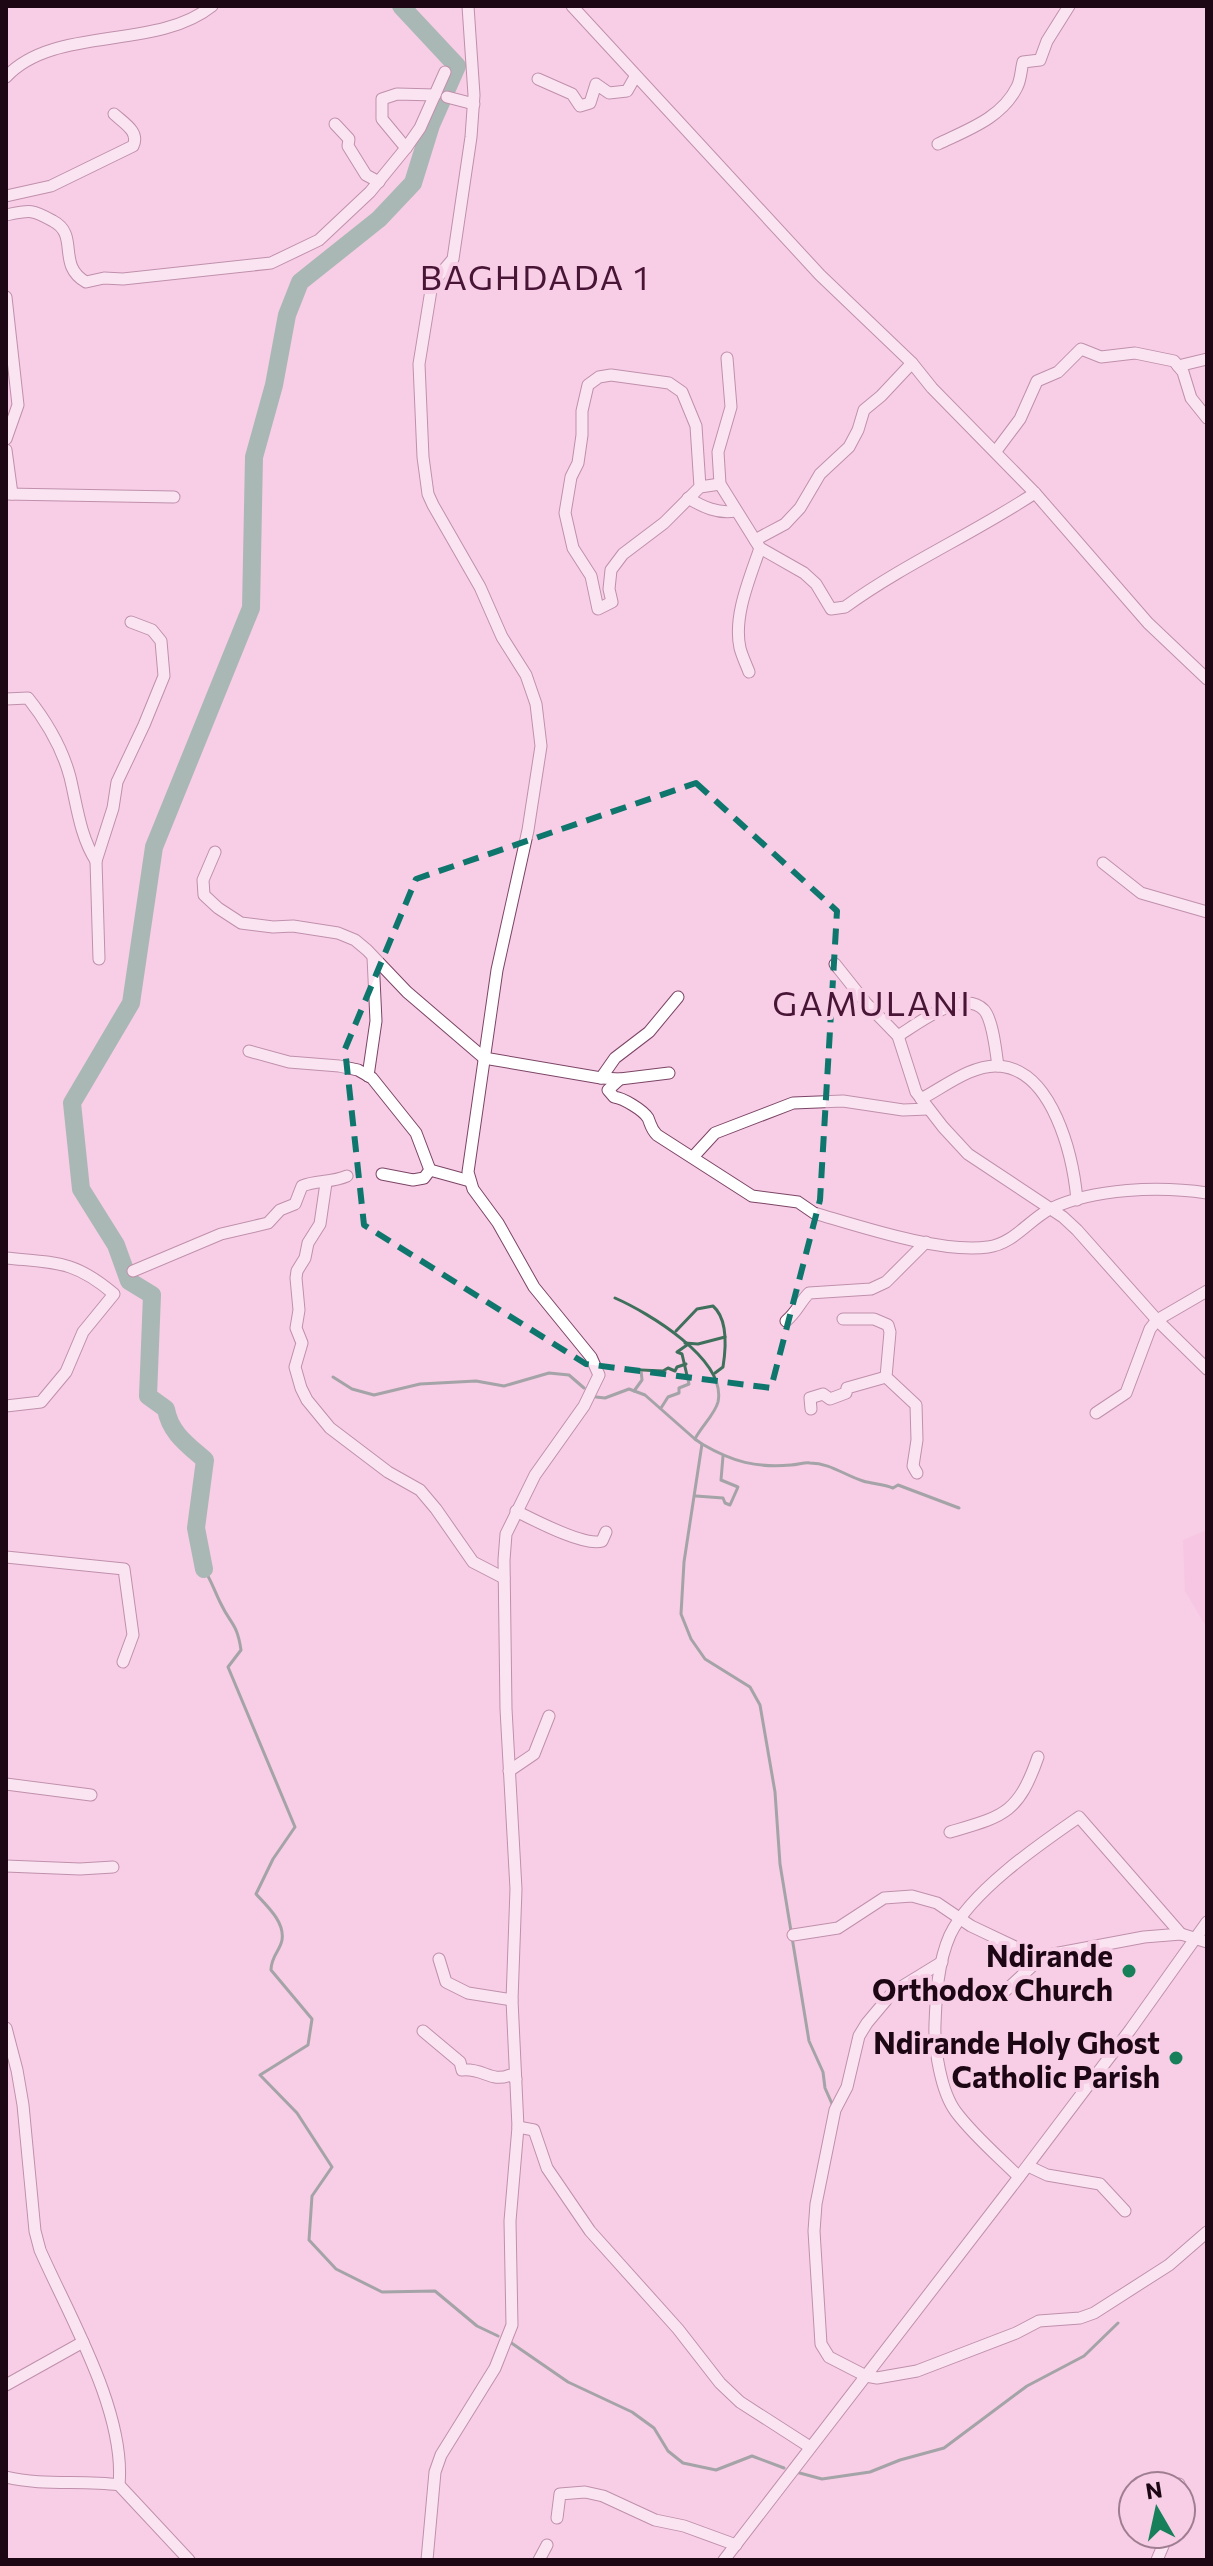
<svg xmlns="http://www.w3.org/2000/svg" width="1213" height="2566" font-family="Commissioner,sans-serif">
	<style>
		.built { fill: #f7bcde }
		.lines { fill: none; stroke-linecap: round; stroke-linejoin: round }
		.stream { stroke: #3f705c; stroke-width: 3 }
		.river { stroke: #4d9d7a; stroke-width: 18 }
		.street-casing { stroke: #7c4467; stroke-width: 13 }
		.street { stroke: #fff; stroke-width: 11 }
		.marked { fill: none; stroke: #0f766e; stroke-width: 6; stroke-dasharray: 16 10; stroke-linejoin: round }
		.poi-dot { fill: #17805b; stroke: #f7cee5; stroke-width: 3 }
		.labels { text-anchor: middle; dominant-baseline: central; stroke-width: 8; stroke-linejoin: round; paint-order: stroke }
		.poi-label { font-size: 30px; font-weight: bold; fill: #1d0715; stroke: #f7cee5; text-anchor: end }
		.quarter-label { font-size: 34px; letter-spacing: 2px; fill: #491537; stroke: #f7cee5 }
	</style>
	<rect width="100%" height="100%" fill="#f7cee5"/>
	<!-- built -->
	<polygon class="built" points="1207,1530 1207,1628 1185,1591 1183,1540"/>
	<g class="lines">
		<!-- stream -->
		<g class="stream">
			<path d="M615 1298C647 1312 727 1359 718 1402 715 1414 701 1427 695 1439L702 1444 684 1562 681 1614 691 1639 705 1659 750 1687 760 1705 775 1792 780 1864 809 2041 823 2072 825 2088 833 2106"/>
			<path d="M676 1331 697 1309 713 1306C728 1319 726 1348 723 1367L715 1373"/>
			<polyline points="685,1343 698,1344 725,1337"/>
			<polyline points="333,1377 352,1389 374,1395 420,1384 476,1381 504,1386 549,1373 569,1375 584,1388"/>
			<polyline points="634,1391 642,1380 641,1370 663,1371 668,1368 675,1371 677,1367 686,1364"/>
			<polyline points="596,1397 605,1398 629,1389 645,1395 696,1440"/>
			<polyline points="661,1408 668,1397 679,1393 679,1388 689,1384 682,1354 677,1352 687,1345"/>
			<path d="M702 1444C733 1462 756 1468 791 1465 798 1465 804 1462 810 1463 830 1463 844 1475 863 1481 873 1484 883 1484 893 1488L898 1485 959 1508"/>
			<polyline points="696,1496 723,1498 725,1503 730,1505 738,1487 721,1480 723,1456"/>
			<path d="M204 1569C211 1580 215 1592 221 1604 231 1625 237 1623 241 1650L228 1667 295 1827 273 1859 256 1894C267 1906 285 1922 282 1940 280 1951 271 1956 271 1970L312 2019 308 2045 260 2075 297 2113 332 2167 312 2196 309 2240 336 2269 382 2292 435 2291 477 2326 498 2336"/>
			<polyline points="510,2342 568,2382 632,2412 654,2428 668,2451 683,2463 716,2470 752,2456 784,2468"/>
			<polyline points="796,2472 822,2479 870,2472 900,2460 944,2448 1027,2386 1084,2356 1118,2323"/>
		</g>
		<!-- river -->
		<path class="river" d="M204 1569 196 1528 205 1460C188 1445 170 1433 166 1409L148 1396 152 1295 129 1281 116 1245 81 1189 72 1103 131 1003 154 847 251 608 254 457 274 385 287 315 300 282 379 219 413 183 431 125 457 66 401 6"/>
		<!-- street casing -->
		<g class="street-casing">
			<g id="street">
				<polyline points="572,6 820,275 912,363 932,388 1035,493 1148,623 1207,679"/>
				<path d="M6 77C54 25 156 51 212 6"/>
				<polyline points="538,79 572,94 580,106 590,103 596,84 609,93 627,91 635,77"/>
				<polyline points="447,97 474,104"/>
				<polyline points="335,124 349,139 348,146 366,175 379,182"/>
				<path d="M938 144C967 130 1002 118 1017 87 1021 80 1021 69 1023 62L1040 60 1047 41 1069 6"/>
				<polyline points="406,148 382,119 382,99 397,94 435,95"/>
				<path d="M6 196 51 186 133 146C140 132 124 123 114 114"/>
				<path d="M6 215C30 210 32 209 53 221 80 235 56 265 86 282L104 278 123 279 271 263 319 240 370 192 406 148 420 128 445 72"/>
				<polyline points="6,297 18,405 6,439"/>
				<path d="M727 358 731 407 718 452 720 484 760 548 804 573 816 584 831 609 845 607C906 563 973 534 1035 493"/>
				<polyline points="1178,366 1207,359"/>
				<polyline points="6,450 12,494"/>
				<polyline points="996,451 1020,419 1037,381 1058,372 1081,349 1101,357 1135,353 1174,361 1183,372 1191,398 1207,418"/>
				<polyline points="700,487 696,426 682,392 669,383 611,375 599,377 588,385 582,411 582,435 578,463 571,477 565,513 573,548 591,576 598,609 612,602 609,589 611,570 623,554 664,523 700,487 720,484"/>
				<polyline points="6,494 174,497"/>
				<path d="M688 498C703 507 718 514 735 511"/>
				<polyline points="755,540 785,524 800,508 820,474 849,447 858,430 864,410 881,396 912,363"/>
				<path d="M749 672C746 664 742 656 740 648 733 616 750 578 760 548"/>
				<path d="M6 699 28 698C47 722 62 747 70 777 77 806 80 836 96 861"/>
				<polyline points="215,852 203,880 204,895 218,908 241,923 273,927 293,926 338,933 355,940 367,950 407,992 484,1058 601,1078 620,1079 669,1073"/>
				<polyline points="1103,863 1141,893 1207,912"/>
				<polyline points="99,959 96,861 113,808 117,782 144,725 164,676 161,641 152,630 131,622"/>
				<polyline points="835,964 866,1003 898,1036 916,1092 943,1127 968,1154 1063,1217 1077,1230 1157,1320 1207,1369"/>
				<path d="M898 1036C917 1024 963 988 984 1010 993 1020 996 1053 998 1066"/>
				<polyline points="249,1051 289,1062 339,1066 358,1070 372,1078 416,1133 430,1170"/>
				<polyline points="368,1076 376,1021 373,957"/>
				<polyline points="601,1078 615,1058 649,1032 678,997"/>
				<path d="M620 1079 608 1090 614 1097C623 1098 643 1110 648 1118 651 1125 651 1129 657 1135L752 1196 798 1202 814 1213C859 1226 942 1254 988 1247 1013 1244 1029 1220 1050 1209 1094 1188 1160 1186 1207 1193"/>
				<path d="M921 1099C944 1087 972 1064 999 1066 1053 1070 1073 1156 1077 1200"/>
				<polyline points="693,1157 715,1133 793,1103 843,1101 903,1110 928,1109"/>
				<polyline points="430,1170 470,1181"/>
				<polyline points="382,1174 413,1180 424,1178 430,1170"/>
				<polyline points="326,1183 320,1224 308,1243 305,1258 297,1271 296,1278 299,1310 296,1328 302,1343 295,1367 301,1388 307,1400 330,1428 388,1472 420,1490 436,1509 473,1562 504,1578"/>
				<path d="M6 1258C56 1263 74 1260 114 1294L83 1332 66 1372 41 1402 6 1406"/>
				<path d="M133 1271 221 1234 268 1223 280 1210 295 1204 302 1186C316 1180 331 1183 347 1176"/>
				<polyline points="843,1319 874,1319 888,1325 890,1332 886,1377 916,1405 917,1440 913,1466 917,1473"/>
				<path d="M786 1321C797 1312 800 1302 809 1293L871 1289 886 1282 926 1242"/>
				<polyline points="811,1409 810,1398 823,1394 830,1399 846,1393 847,1388 886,1377"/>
				<polyline points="1096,1413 1126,1393 1150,1329 1157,1320 1207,1291"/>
				<path d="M516 1511C534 1520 585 1547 602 1541L606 1532"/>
				<polyline points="6,1557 124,1569 133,1635 123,1662"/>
				<polyline points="509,1771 534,1754 549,1716"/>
				<polyline points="6,1784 91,1795"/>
				<path d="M950 1832C1004 1816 1018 1814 1038 1757"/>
				<polyline points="6,1866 80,1869 113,1867"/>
				<polyline points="793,1935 838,1928 884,1898 912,1896 937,1903 971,1926 1030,1954 1043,1956 1144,1937 1181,1934 1207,1942"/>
				<polyline points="439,1959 446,1982 468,1993 512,2000"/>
				<polyline points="942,1962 893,1992 867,2023 859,2036 847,2087 835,2110 816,2204 814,2231 821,2344 829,2357 866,2376 877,2378 917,2371 1016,2333 1039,2321 1080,2318 1094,2313 1169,2265 1207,2232"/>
				<polyline points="1003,1993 1043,1956"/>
				<path d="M6 2028 17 2070 23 2105 35 2231 40 2250C69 2316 126 2412 119 2485"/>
				<path d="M423 2031 460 2062 462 2070C484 2068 491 2083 510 2075L516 2079"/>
				<polyline points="518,2127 534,2130 547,2168 590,2231 678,2329 720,2383 740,2402 810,2447"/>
				<polyline points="1028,2166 1047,2175 1100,2184 1125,2211"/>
				<path d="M1019 2177C998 2156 974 2136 956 2112 941 2092 934 2049 935 2024 936 1995 938 1962 950 1935 971 1891 1040 1844 1079 1817L1181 1934"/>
				<polyline points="6,2385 83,2342"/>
				<path d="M6 2477C43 2486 81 2480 119 2485L189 2560"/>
				<polyline points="1178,2486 1179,2484"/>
				<polyline points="557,2518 560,2494 585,2492 603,2496 655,2520 684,2526 736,2545"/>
				<polyline points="427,2560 435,2472 441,2455 495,2368 512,2325 510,2221 518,2127 512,2000 516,1889 506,1709 504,1560 506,1534 535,1475 584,1406 599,1375 591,1357 534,1287 498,1223 473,1189 468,1172 497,970 528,830 541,746 536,704 526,675 502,637 480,587 433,505 428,494 423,457 419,364 432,284 453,259 471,137 474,95 468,6"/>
				<polyline points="539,2560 547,2545"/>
				<polyline points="724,2560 1019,2177 1130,2030 1207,1922"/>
				<polyline points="1157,2560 1168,2534"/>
			</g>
		</g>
		<!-- street -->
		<use href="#street" class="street"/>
	</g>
	<!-- marked area -->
	<path d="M0 0H1213V2566H0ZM696 783 837 911 820 1200 771 1388 586 1364 364 1225 345 1049 416 879Z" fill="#f7cee5" fill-opacity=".55" fill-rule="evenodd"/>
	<path class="marked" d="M696 783 837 911 820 1200 771 1388 586 1364 364 1225 345 1049 416 879Z"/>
	<!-- markers -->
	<g class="poi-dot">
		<circle cx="1129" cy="1971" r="8"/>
		<circle cx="1176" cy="2058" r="8"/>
	</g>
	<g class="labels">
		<!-- poi labels -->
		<g class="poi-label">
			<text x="1113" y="1954">Ndirande<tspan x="1113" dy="34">Orthodox Church</tspan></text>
			<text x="1160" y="2041">Ndirande Holy Ghost<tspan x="1160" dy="34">Catholic Parish</tspan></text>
		</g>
		<!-- quarter labels -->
		<g class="quarter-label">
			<text x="535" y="276">BAGHDADA 1</text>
			<text x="872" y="1002">GAMULANI</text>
		</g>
	</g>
	<!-- border -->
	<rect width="1213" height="2566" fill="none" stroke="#1d0715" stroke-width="16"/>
	<!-- north arrow -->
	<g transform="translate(1157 2510) rotate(351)"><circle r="38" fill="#f7cee5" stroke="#a07e92" stroke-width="2"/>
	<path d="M0-6L14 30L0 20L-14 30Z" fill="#17805b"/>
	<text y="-12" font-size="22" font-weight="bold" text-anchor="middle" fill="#1d0715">N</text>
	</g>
</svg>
